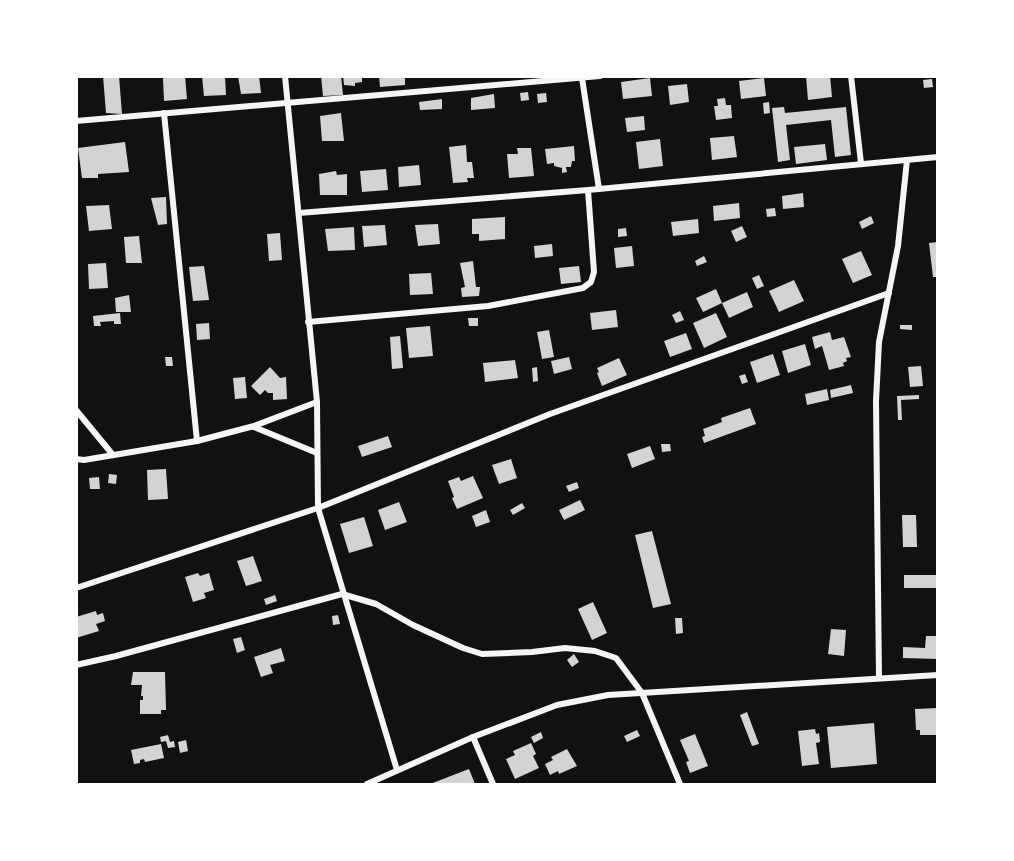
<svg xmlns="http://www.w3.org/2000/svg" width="1014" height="861" font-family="'IBM Plex Serif',serif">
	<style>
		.building { fill: #d3d3d3 }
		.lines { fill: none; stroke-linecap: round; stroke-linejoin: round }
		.minor { stroke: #f5f5f5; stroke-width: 6 }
	</style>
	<rect width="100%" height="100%" fill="#111"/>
	<!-- building -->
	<g class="building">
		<polygon points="103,76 119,76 122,114 106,113"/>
		<polygon points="185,76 187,99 164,101 163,78"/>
		<polygon points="202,76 225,76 226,95 204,96"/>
		<polygon points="238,76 259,76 261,93 241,94"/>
		<polygon points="321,76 341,76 343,95 323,96"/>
		<polygon points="343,76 362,76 362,82 355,83 355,86 344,85"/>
		<polygon points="379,76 405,76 405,85 380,87"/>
		<polygon points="806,76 830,76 832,97 808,100"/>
		<polygon points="650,78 652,96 623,99 621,82"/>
		<polygon points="764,78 766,96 741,99 739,81"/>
		<polygon points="932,79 933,87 924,88 923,80"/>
		<polygon points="687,84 689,102 670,105 668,86"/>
		<polygon points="528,92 529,100 521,101 520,93"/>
		<polygon points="546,93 547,102 538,103 537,94"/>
		<polygon points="494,94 495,108 471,110 471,98"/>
		<polygon points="725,98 726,105 731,105 732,118 716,120 714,106 718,106 717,99"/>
		<polygon points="442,99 442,109 420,110 419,102"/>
		<polygon points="769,102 770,113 764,114 763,103"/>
		<polygon points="784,107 785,113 846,107 851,155 835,157 831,120 786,125 790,160 778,162 772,108"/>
		<polygon points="341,113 344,141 322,141 320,116"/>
		<polygon points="644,116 645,130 627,132 625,118"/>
		<polygon points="734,136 737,157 712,160 710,138"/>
		<polygon points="660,139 663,166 639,169 636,142"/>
		<polygon points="125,142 129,172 98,174 98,178 82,178 78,148"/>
		<polygon points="825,144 827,160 796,164 794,147"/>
		<polygon points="466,145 467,162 472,162 474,178 467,178 468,182 453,183 449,147"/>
		<polygon points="574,146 575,161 572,161 571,167 566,167 567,172 562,173 562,168 554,166 554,163 547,164 545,149"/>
		<polygon points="517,148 531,148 534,176 509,178 507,154 518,154"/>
		<polygon points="419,165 421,185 399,187 398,167"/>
		<polygon points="386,169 388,190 362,192 360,171"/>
		<polygon points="336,171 337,175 347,174 347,195 320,195 319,174"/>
		<polygon points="803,193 804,207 783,209 782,196"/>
		<polygon points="166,197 167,224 158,225 151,198"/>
		<polygon points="739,203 740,218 714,221 713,206"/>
		<polygon points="109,205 112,229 89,231 86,206"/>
		<polygon points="775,208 776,216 767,217 766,209"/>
		<polygon points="871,216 874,223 862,229 859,222"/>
		<polygon points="505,217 505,239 479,241 479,234 472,234 472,219"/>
		<polygon points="698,219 699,233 673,236 671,222"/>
		<polygon points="438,224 440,244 418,246 415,225"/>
		<polygon points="385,225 387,245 364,247 362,226"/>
		<polygon points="742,226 747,237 736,242 731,231"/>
		<polygon points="354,227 355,250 328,251 325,229"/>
		<polygon points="626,228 627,236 618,237 618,229"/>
		<polygon points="280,233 282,260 269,261 267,234"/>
		<polygon points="139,236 142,263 126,263 124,237"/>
		<polygon points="938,242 938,277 933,277 929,243"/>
		<polygon points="552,244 553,256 535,258 534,246"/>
		<polygon points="632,246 634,266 616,268 614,248"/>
		<polygon points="861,251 872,275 853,283 842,259"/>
		<polygon points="704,256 707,262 697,266 695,261"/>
		<polygon points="473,261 476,287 480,287 479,296 462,297 461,288 465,287 460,263"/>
		<polygon points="106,263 108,288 89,289 88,264"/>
		<polygon points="204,266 209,300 193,301 189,267"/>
		<polygon points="579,266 581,282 561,284 559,268"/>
		<polygon points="431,273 433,294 410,295 409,274"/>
		<polygon points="759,275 764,286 757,289 752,278"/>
		<polygon points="794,280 804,301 779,312 769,291"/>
		<polygon points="716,289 722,303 703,312 696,298"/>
		<polygon points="747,292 753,307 729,318 722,303"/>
		<polygon points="129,295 131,312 116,312 115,298"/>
		<polygon points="616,310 618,327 592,330 590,313"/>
		<polygon points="680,311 684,320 676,323 672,315"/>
		<polygon points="120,313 121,324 114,324 114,321 100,322 101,326 94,326 93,316"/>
		<polygon points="716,313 727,337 704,348 693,323"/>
		<polygon points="468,318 478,318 478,326 469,326"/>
		<polygon points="209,323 210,339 197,340 196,324"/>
		<polygon points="900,325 912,325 912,330 900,329"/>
		<polygon points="430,326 433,356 409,358 406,328"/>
		<polygon points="549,330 554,357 542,359 537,332"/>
		<polygon points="830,332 832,340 844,337 851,357 846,358 847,361 843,363 844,366 829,370 822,346 815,349 812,337"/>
		<polygon points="686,333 692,349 670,357 664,341"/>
		<polygon points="400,336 403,368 392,369 390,337"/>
		<polygon points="805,344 811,365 788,373 782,351"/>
		<polygon points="773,354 780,375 757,383 750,362"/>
		<polygon points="165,357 172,357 173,366 166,366"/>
		<polygon points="569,357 572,369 554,374 551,361"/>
		<polygon points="619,358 627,375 602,386 597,373 599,372 597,368"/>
		<polygon points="515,360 518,378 485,382 483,363"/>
		<polygon points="921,366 923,386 910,387 908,367"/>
		<polygon points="270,367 280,378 286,377 287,399 273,400 273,393 268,393 265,390 260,395 251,386"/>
		<polygon points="537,367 538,381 533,382 532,368"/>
		<polygon points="745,374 748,382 742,384 739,376"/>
		<polygon points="245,377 247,398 235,399 233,378"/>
		<polygon points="851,385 853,393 831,398 830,390"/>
		<polygon points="827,389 829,400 807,405 805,394"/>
		<polygon points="919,395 919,399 901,400 902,420 898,420 897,396"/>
		<polygon points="750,408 756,424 704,443 702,437 705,436 703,429 722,422 721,418"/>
		<polygon points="388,436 392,447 362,457 358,446"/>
		<polygon points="661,444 670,444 671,451 662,452"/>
		<polygon points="650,446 655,459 632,468 627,454"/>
		<polygon points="511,459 517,478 499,484 492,465"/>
		<polygon points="166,469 168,499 148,500 147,470"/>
		<polygon points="109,474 117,475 116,484 108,483"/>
		<polygon points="473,476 483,498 457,509 452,498 454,497 448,481 459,477 461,481"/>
		<polygon points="99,477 100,489 90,489 89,478"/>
		<polygon points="577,482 579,488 569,492 566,486"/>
		<polygon points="580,500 585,510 564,520 559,510"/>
		<polygon points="399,502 407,522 385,530 378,510"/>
		<polygon points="522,503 525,508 513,515 510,510"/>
		<polygon points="486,510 490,522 476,527 472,516"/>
		<polygon points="902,515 916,515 917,547 903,547"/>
		<polygon points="364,517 373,546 349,553 340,524"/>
		<polygon points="652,531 671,604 653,608 635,535"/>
		<polygon points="253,556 262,581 246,586 237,561"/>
		<polygon points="198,573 200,576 209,573 214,590 204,593 206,598 193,602 185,577"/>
		<rect x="904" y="575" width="34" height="13"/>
		<polygon points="275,595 277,601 266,605 264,599"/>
		<polygon points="593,602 607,633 592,640 578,609"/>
		<polygon points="96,611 97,615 103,613 105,621 96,624 99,631 76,638 76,617"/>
		<polygon points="338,615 340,624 333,625 332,616"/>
		<polygon points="675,618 682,618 683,633 676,634"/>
		<polygon points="831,629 846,630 844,656 828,654"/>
		<polygon points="926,636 938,636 938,659 903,658 903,647 925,648"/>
		<polygon points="241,637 245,650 237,653 233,639"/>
		<polygon points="281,648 285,661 270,665 273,673 261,677 254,657"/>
		<polygon points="574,654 579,662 572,667 567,660"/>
		<polygon points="133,672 165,672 166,710 161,710 161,714 140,714 140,700 143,700 143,696 141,696 142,685 131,685"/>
		<polygon points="938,708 938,735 920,735 920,730 916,730 915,709"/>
		<polygon points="747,712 759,744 752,746 740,715"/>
		<polygon points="874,723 877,764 831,768 827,727"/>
		<polygon points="815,729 816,734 819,733 820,742 816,743 819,764 802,766 798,731"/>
		<polygon points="637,730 640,736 627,742 624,736"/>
		<polygon points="541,732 543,738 534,743 531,737"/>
		<polygon points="695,734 708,766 690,773 686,762 689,761 680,740"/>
		<polygon points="168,735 170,742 174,741 175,747 168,748 166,741 161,742 160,737"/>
		<polygon points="186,740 188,751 180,753 178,742"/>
		<polygon points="531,743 536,754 533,756 539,768 515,779 506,759 515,755 513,751"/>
		<polygon points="161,744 164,758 145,762 144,759 140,760 140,763 134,764 131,750"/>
		<polygon points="567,749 577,766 559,774 558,771 550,775 545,764 553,760 551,757"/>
		<polygon points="469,769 475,784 430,784"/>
	</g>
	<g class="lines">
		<!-- minor -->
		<g class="minor">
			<polyline points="285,76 317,402 318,508 397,770"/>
			<polyline points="851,76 861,163"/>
			<polyline points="582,78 599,189"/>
			<polyline points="164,113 197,441"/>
			<polyline points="76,121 600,76"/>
			<polyline points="299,213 588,190 938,157"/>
			<polyline points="308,322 488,306 583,288 591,282 594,272 588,190"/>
			<polyline points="76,410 113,455"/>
			<polyline points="254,427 317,453"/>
			<polyline points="76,459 84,460 197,441 254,426 317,402"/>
			<polyline points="76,588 318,508 550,414 889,293"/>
			<polyline points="76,665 116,656 342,594 376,604 413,625 463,648 482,654 532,652 565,648 595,651 616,658 642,693 680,784"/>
			<polyline points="879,678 876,401 879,342 898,246 907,160"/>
			<polyline points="473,737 493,784"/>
			<polyline points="367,784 473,737 557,705 608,695 938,675"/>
		</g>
	</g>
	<!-- border -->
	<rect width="1014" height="861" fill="none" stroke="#ffffff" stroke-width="156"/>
</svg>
